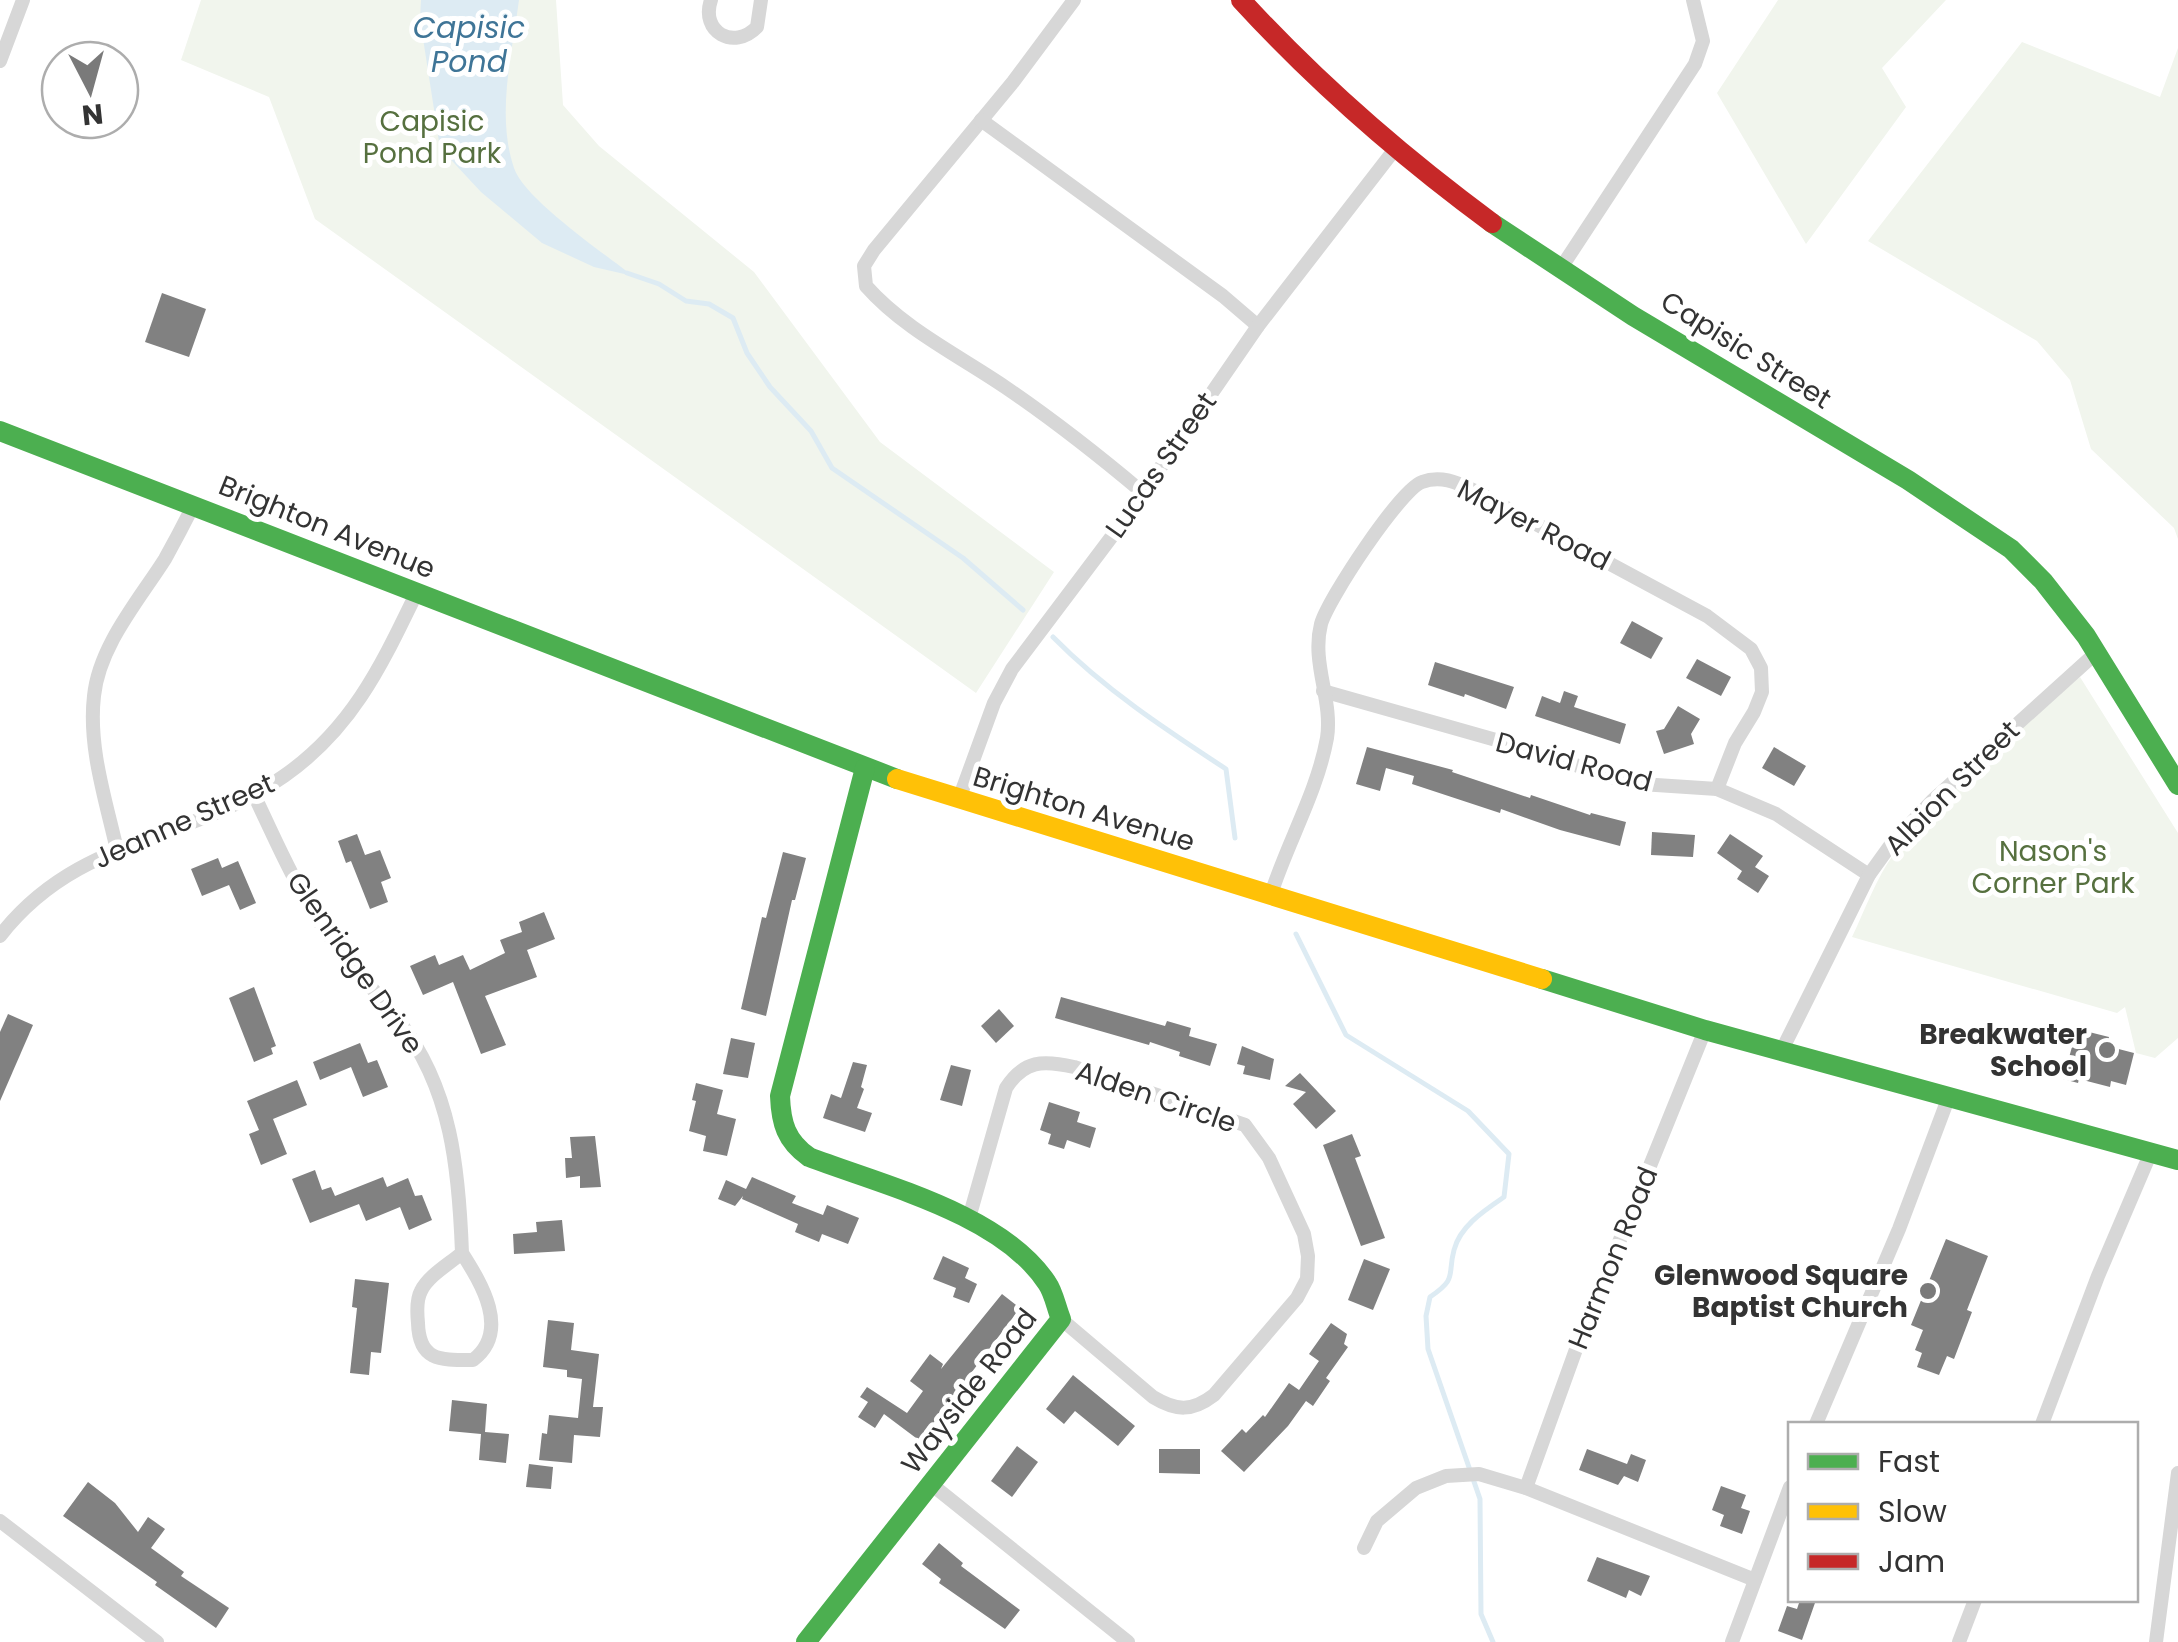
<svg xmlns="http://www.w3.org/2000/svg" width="2178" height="1642" font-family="Poppins,sans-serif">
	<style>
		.green { fill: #f1f5ed }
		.water { fill: #ddebf3 }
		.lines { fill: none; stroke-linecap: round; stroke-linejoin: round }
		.stream { stroke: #ddebf3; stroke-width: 5 }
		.building { fill: #818181 }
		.street { stroke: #d7d7d7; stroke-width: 14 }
		.fast { stroke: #4caf50; stroke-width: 20 }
		.slow { stroke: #ffc107; stroke-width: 20 }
		.jam { stroke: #c62828; stroke-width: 20 }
		.poi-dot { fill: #7a7a7a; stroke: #fff; stroke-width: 4 }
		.labels { text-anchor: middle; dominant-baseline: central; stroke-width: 10; stroke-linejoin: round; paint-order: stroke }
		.park-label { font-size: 28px; fill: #56703f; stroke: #fff }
		.street-label { font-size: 28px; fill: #333; stroke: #fff }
		.poi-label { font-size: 28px; font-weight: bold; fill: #333; stroke: #fff; text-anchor: end }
		.water-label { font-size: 30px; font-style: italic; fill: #3f7597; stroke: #fff }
	</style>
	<rect width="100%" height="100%" fill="#fff"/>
	<!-- green -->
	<g class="green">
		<polygon points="201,0 556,0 563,105 599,146 754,272 880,442 1054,572 976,693 315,219 269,97 181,60"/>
		<polygon points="1778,0 1946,0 1882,68 1906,107 1806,244 1717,93"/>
		<polygon points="2022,42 2160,97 2178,48 2178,539 2174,528 2091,449 2070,380 2037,341 1868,241"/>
		<path d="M2080 677 2178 833V1038L2155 1058 2136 1053 2125 1007 2117 1013 1852 937C1865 910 1876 878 1894 854 1943 784 2016 732 2080 677Z"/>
	</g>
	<!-- water -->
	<path class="water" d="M421 0H519C512 54 496 115 514 168 524 199 605 254 633 276L594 267 542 243 481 192 440 148 420 19Z"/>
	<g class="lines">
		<!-- stream -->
		<g class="stream">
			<polyline points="627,273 659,284 686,301 709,304 733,318 747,353 770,387 811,431 832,468 963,558 1023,610"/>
			<path d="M1053 637C1104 689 1165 729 1226 769L1235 838"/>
			<path d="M1296 934 1346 1035 1468 1111 1509 1154 1504 1197C1485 1210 1460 1226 1454 1250 1447 1276 1458 1278 1430 1297L1426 1316 1428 1349 1480 1499 1481 1614 1493 1642"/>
		</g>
	</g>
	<!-- building -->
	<g class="building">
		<polygon points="162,293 206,309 189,357 145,342"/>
		<polygon points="1632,621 1663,638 1651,659 1620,643"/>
		<polygon points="1697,659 1731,677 1721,696 1686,678"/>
		<polygon points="1435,662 1514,687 1506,709 1465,694 1464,697 1428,685"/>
		<polygon points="1564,691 1578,696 1574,707 1626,724 1620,744 1535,716 1542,696 1560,703"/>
		<polygon points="1678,706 1700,719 1691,734 1694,744 1664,754 1656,731 1664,729"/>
		<polygon points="1367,747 1453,770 1452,772 1530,798 1531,795 1590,815 1591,813 1626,822 1620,846 1560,830 1501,809 1500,813 1412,784 1414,776 1386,768 1380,791 1356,784"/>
		<polygon points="1774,747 1806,766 1794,786 1762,768"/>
		<polygon points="1652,832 1695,835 1693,857 1651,855"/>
		<polygon points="357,834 365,855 380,850 391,878 381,882 388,902 370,909 351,861 346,863 338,841"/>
		<polygon points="1730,834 1763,856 1755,867 1769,876 1758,893 1737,879 1742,871 1717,853"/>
		<polygon points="783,852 806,858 795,900 792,900 766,1016 741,1009 762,917 766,918"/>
		<polygon points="218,858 222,868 238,861 256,903 240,910 229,885 202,896 191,869"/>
		<polygon points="544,912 555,939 527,950 537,977 485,996 506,1045 481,1054 453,982 423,995 410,966 435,955 439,965 463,955 470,970 505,953 500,940 522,932 519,922"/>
		<polygon points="254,987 276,1046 271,1048 273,1054 254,1062 229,998"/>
		<polygon points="1061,997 1165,1026 1167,1021 1191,1028 1189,1036 1217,1044 1210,1066 1179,1056 1180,1052 1150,1042 1149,1045 1055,1018"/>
		<polygon points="999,1009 1014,1026 996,1043 981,1026"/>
		<polygon points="8,1014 33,1025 0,1101 0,1032"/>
		<polygon points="2077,1029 2109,1037 2107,1046 2134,1053 2126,1085 2111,1081 2110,1087 2079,1079 2078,1083 2063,1079"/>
		<polygon points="731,1038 755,1043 748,1078 723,1074"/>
		<polygon points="360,1043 368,1063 377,1060 388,1087 363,1097 351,1067 320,1080 313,1062"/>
		<polygon points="1242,1046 1274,1059 1270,1080 1243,1074 1245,1066 1237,1064"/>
		<polygon points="853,1062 867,1065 861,1087 864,1089 857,1108 872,1113 865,1132 823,1118 831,1094 841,1098"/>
		<polygon points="951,1065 971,1070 962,1106 940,1100"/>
		<polygon points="1300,1073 1336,1111 1316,1129 1293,1104 1306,1092 1285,1086"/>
		<polygon points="297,1080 307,1105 273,1119 287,1154 261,1165 249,1134 259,1130 247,1101"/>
		<polygon points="696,1083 723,1090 717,1114 736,1119 727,1156 703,1151 706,1136 689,1131 696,1101 692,1100"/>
		<polygon points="1049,1102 1080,1112 1077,1122 1096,1128 1090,1148 1067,1140 1064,1149 1048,1144 1051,1134 1040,1130"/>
		<polygon points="1352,1134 1361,1156 1355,1158 1385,1238 1361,1246 1323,1145"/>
		<polygon points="595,1136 601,1187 580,1188 580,1176 566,1178 565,1158 572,1158 570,1137"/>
		<polygon points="315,1170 322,1190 331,1187 335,1196 383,1177 387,1187 408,1178 415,1196 422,1195 432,1220 409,1230 400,1207 366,1221 359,1204 310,1223 292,1179"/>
		<polygon points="752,1177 796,1196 792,1203 823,1215 827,1205 859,1218 848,1244 822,1234 819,1242 795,1232 798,1224 742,1199 743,1196 735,1206 718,1199 726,1180 746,1189"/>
		<polygon points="562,1220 565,1251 514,1254 513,1234 537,1232 536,1222"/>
		<polygon points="1946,1239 1988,1256 1967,1310 1972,1312 1954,1359 1947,1356 1939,1375 1917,1367 1922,1353 1915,1350 1923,1330 1911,1325"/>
		<polygon points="943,1256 969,1268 965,1278 977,1284 969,1303 953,1297 956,1288 933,1279"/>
		<polygon points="1364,1259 1390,1269 1373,1310 1348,1300"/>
		<polygon points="355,1279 389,1283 381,1353 371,1352 369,1375 350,1373 357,1308 352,1307"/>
		<polygon points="1002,1294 1020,1308 920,1441 884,1414 875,1428 858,1417 868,1402 860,1397 867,1387 907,1413 923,1391 910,1381 930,1354 943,1364 941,1369"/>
		<polygon points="548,1320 574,1323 571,1350 599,1354 593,1407 603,1407 600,1437 574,1435 572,1463 539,1460 542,1433 547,1434 549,1415 578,1418 582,1379 567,1377 567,1370 543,1367"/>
		<polygon points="1331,1323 1347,1334 1344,1344 1348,1347 1326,1378 1330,1381 1313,1406 1306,1401 1288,1426 1244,1472 1221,1451 1242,1429 1246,1433 1263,1415 1265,1417 1289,1383 1299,1390 1319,1361 1309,1354"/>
		<polygon points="1073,1375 1135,1426 1118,1446 1075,1411 1064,1424 1046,1409"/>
		<polygon points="452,1400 487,1404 485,1432 509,1434 506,1463 479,1460 481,1434 449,1431"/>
		<polygon points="1017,1446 1038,1462 1012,1497 991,1481"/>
		<polygon points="1159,1449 1200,1449 1200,1474 1159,1473"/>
		<polygon points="1587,1449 1627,1464 1631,1454 1646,1460 1638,1482 1624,1476 1618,1485 1579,1470"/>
		<polygon points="529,1464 553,1467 551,1489 526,1487"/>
		<polygon points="88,1482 115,1503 138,1532 148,1517 165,1529 151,1548 184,1572 181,1576 229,1608 216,1628 155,1585 157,1582 63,1516"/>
		<polygon points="1721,1486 1746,1495 1741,1508 1750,1511 1742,1534 1720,1526 1724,1515 1712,1510"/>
		<polygon points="939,1543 963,1563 961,1566 1020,1610 1005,1629 939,1583 941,1579 922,1564"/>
		<polygon points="1597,1557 1650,1576 1641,1596 1629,1590 1626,1598 1587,1581"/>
		<polygon points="1800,1600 1816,1600 1802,1640 1778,1631 1787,1606 1797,1609"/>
	</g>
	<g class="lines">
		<!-- street -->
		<g class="street">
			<path d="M711 0C700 32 734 51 757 27L761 0"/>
			<path d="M1074 0 1013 82 874 250 864 266 866 286C904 329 958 355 1005 387 1052 419 1098 455 1142 492"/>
			<polyline points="0,61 23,0"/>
			<polyline points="981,120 1223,296 1258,326"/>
			<polyline points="1561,268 1695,64 1703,41 1693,0"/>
			<polyline points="1323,691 1531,750 1611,777 1641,784 1717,789 1776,814 1869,875"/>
			<path d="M254 795C273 834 290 875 313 912 337 951 370 984 398 1020 452 1088 459 1171 462 1253 449 1264 428 1276 421 1291 416 1300 417 1313 418 1323 419 1361 440 1360 473 1360 511 1331 481 1283 462 1253"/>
			<polyline points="959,799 994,703 1012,669 1125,519 1258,326 1395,149"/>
			<path d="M117 850C106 801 88 747 94 696 99 646 139 600 165 559 175 541 185 522 194 504"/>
			<path d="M1270 897C1287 843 1317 793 1327 738 1333 700 1311 663 1321 624 1328 599 1400 490 1422 482 1440 475 1456 482 1473 490L1707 616 1751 649 1761 668 1762 692 1754 712 1735 743 1717 789"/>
			<path d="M0 936C79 834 190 843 284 776 353 728 382 664 417 592"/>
			<polyline points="1781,1052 1869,875 1892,843 1932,801 2097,652"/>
			<path d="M969 1218 1006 1088C1024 1060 1043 1060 1074 1067L1245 1125 1269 1158 1304 1234 1308 1256 1307 1279 1297 1298 1214 1395C1192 1412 1176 1411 1153 1397L1061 1319"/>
			<polyline points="1816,1424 1899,1229 1948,1099"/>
			<polyline points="2042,1424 2098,1276 2151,1152"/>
			<polyline points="931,1484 1128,1642"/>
			<polyline points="1526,1488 1579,1341 1705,1030"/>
			<polyline points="0,1521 157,1642"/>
			<polyline points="1364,1548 1377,1521 1416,1488 1446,1476 1479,1474 1526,1488 1755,1580"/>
			<polyline points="1732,1642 1790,1487"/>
			<polyline points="1959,1642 1975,1600"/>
			<polyline points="2156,1642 2178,1473"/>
		</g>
		<!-- fast -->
		<g class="fast">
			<polyline points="1492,223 1633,316 1908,480 2011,549 2043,581 2086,636 2178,785"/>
			<polyline points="0,431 897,779"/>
			<polyline points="1542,979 1705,1030 2178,1160"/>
			<path d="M806 1642 1061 1319C1056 1307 1054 1293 1047 1283 1002 1214 882 1185 809 1157 786 1141 781 1123 780 1096L865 768"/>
		</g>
		<!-- slow -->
		<polyline class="slow" points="897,779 1542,979"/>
		<!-- jam -->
		<path class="jam" d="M1241 0C1318 84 1401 156 1492 223"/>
	</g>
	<!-- markers -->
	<g class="poi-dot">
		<circle cx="2107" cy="1050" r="10"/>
		<circle cx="1928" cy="1291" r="10"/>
	</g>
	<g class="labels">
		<!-- park labels -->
		<g class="park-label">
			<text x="432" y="121">Capisic<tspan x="432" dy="32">Pond Park</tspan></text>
			<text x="2053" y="851">Nason's<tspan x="2053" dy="32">Corner Park</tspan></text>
		</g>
		<!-- street labels -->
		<g class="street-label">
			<text transform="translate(1746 350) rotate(32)">Capisic Street</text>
			<text transform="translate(1161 465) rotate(-55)">Lucas Street</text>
			<text transform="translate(1534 525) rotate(27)">Mayer Road</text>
			<text transform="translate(327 527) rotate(22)">Brighton Avenue</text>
			<text transform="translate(1574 762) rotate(15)">David Road</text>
			<text transform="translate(1952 788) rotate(-45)">Albion Street</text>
			<text transform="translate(1084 809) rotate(17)">Brighton Avenue</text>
			<text transform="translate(184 821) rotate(-24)">Jeanne Street</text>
			<text transform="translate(355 963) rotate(55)">Glenridge Drive</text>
			<text transform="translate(1156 1097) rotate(19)">Alden Circle</text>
			<text transform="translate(1613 1258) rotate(-68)">Harmon Road</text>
			<text transform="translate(969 1391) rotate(-52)">Wayside Road</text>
		</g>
		<!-- poi labels -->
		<g class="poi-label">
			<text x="2087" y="1034">Breakwater<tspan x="2087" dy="32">School</tspan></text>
			<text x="1908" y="1275">Glenwood Square<tspan x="1908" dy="32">Baptist Church</tspan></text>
		</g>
		<!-- water labels -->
		<g class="water-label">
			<text x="469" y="27">Capisic<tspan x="469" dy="34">Pond</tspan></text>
		</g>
	</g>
	<!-- legend -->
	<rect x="1788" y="1422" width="350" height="180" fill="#ffffff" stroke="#adadad" stroke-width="2.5"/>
	<rect x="1808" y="1454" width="50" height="15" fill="#4caf50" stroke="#adadad" stroke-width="2.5"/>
	<text x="1878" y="1472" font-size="30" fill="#333333">Fast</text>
	<rect x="1808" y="1504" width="50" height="15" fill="#ffc107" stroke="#adadad" stroke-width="2.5"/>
	<text x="1878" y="1522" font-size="30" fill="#333333">Slow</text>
	<rect x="1808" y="1554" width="50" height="15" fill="#c62828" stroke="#adadad" stroke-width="2.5"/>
	<text x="1878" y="1572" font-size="30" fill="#333333">Jam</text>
	<!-- north arrow -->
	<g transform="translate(90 90) rotate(174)"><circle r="48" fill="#ffffff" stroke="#adadad" stroke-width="2.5"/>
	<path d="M0-8L18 38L0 25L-18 38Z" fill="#7a7a7a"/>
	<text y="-15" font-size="28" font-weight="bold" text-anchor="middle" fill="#333333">N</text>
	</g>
</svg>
